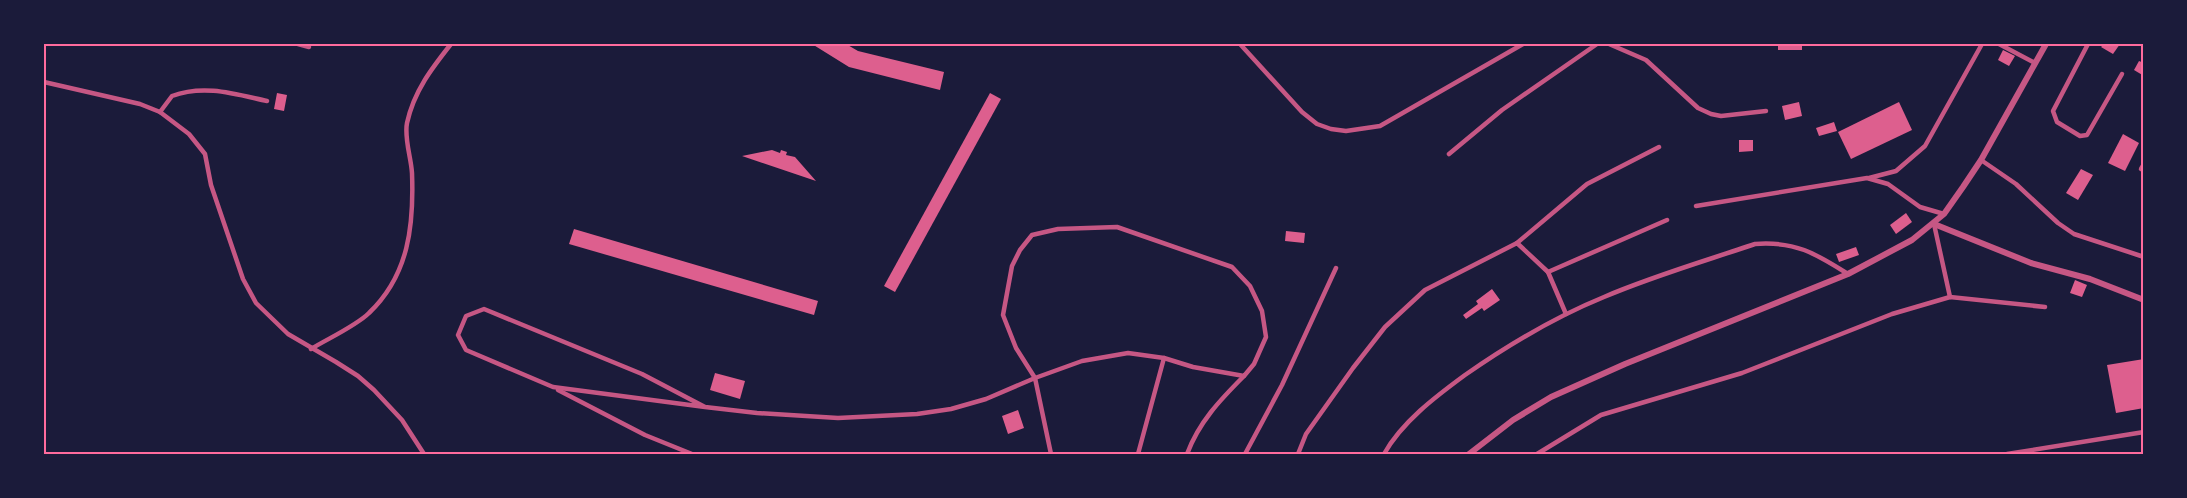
<svg xmlns="http://www.w3.org/2000/svg" width="2187" height="498" font-family="'Nunito Sans',sans-serif">
	<style>
		.building { fill: #dd5f8e }
		.lines { fill: none; stroke-linecap: round; stroke-linejoin: round }
		.service { stroke: #c65784; stroke-width: 4.5 }
		.minor { stroke: #c65784; stroke-width: 6 }
		.neatline { fill: none; stroke: #ff6b9d; stroke-width: 2 }
	</style>
	<rect width="100%" height="100%" fill="#1b1b3a"/>
	<!-- building -->
	<g class="building">
		<polygon points="812,44 846,44 858,51 944,72 940,90 849,67"/>
		<rect x="1778" y="44" width="24" height="6"/>
		<polygon points="2104,44 2120,44 2113,54 2101,47"/>
		<polygon points="2003,50 2015,56 2009,66 1998,60"/>
		<polygon points="2139,61 2144,63 2144,76 2134,70"/>
		<polygon points="277,93 287,95 284,111 274,109"/>
		<polygon points="990,93 1001,99 895,292 884,286"/>
		<polygon points="1799,102 1802,116 1785,120 1782,106"/>
		<polygon points="1899,102 1912,130 1851,159 1838,132"/>
		<polygon points="1834,122 1837,131 1819,136 1816,128"/>
		<polygon points="2123,134 2139,143 2125,171 2108,163"/>
		<polygon points="1739,140 1753,140 1753,151 1739,152"/>
		<polygon points="772,150 780,153 781,150 787,152 786,155 795,157 816,181 742,156"/>
		<polygon points="2081,169 2093,175 2078,200 2066,193"/>
		<polygon points="1906,213 1912,222 1896,234 1890,225"/>
		<polygon points="574,229 818,301 814,315 569,244"/>
		<polygon points="1286,231 1305,233 1304,243 1285,241"/>
		<polygon points="1856,247 1859,255 1839,262 1836,254"/>
		<polygon points="2075,280 2087,285 2082,297 2070,293"/>
		<polygon points="1492,289 1500,300 1484,311 1482,308 1466,319 1463,315 1478,304 1476,301"/>
		<polygon points="2144,359 2144,408 2116,413 2107,365"/>
		<polygon points="715,373 745,381 740,399 710,390"/>
		<polygon points="1018,410 1024,428 1008,434 1002,416"/>
	</g>
	<g class="lines">
		<!-- service -->
		<g class="service">
			<polyline points="298,44 309,47"/>
			<polyline points="1240,44 1302,112 1317,124 1331,129 1346,131 1380,126 1523,44"/>
			<polyline points="1609,44 1646,60 1698,108 1711,114 1721,116 1766,111"/>
			<polyline points="1999,44 2035,63"/>
			<polyline points="2088,44 2053,111 2057,122 2080,136 2087,135 2122,74"/>
			<polyline points="44,82 140,104 160,112 189,134 205,154 211,185 243,279 256,303 288,334 336,362 358,376 374,390 402,420 424,454"/>
			<path d="M160 112 172 96C204 84 235 94 267 101"/>
			<polyline points="1449,154 1502,110 1597,44"/>
			<polyline points="1981,160 2016,184 2058,223 2074,234 2144,257"/>
			<polyline points="2141,169 2144,164"/>
			<polyline points="1869,178 1896,171 1925,146 1982,44"/>
			<polyline points="1696,206 1867,178 1888,184 1920,207 1944,214"/>
			<polyline points="1934,224 1950,297"/>
			<polygon points="1117,227 1232,267 1250,286 1262,311 1266,337 1254,364 1244,376 1193,367 1164,358 1128,353 1082,361 1035,378 1016,348 1003,315 1012,266 1020,250 1032,235 1058,229"/>
			<polyline points="1517,243 1587,184 1659,147"/>
			<polyline points="1548,272 1667,220"/>
			<path d="M311 349C327 339 356 326 369 313 409 275 414 225 412 173 411 157 404 138 407 123 414 91 432 68 451 44"/>
			<polyline points="558,390 645,435 692,454"/>
			<polyline points="705,407 553,387 466,350 458,335 466,316 484,309 642,374 705,407 757,413 838,418 917,414 951,409 986,399 1035,378 1051,454"/>
			<polyline points="1138,454 1164,358"/>
			<path d="M1187 454C1199 422 1220 400 1244 376"/>
			<polyline points="1245,454 1282,385 1336,268"/>
			<polyline points="1298,454 1306,434 1353,368 1385,327 1425,290 1517,243 1548,272 1566,314"/>
			<path d="M1384 454C1402 422 1435 397 1465 375 1508 345 1555 317 1604 297 1653 276 1705 261 1755 244 1795 241 1815 253 1848 274"/>
			<polyline points="1537,454 1601,415 1742,373 1892,314 1950,297 2045,307"/>
			<polyline points="2007,454 2144,432"/>
		</g>
		<!-- minor -->
		<g class="minor">
			<polyline points="1934,224 2031,263 2090,279 2144,300"/>
			<polyline points="1469,454 1513,420 1551,397 1625,364 1848,274 1912,240 1944,214 1963,187 1981,160 2046,44"/>
		</g>
	</g>
	<!-- border -->
	<rect width="2187" height="498" fill="none" stroke="#1b1b3a" stroke-width="90"/>
	<rect x="45" y="45" width="2097" height="408" class="neatline"/>
</svg>
